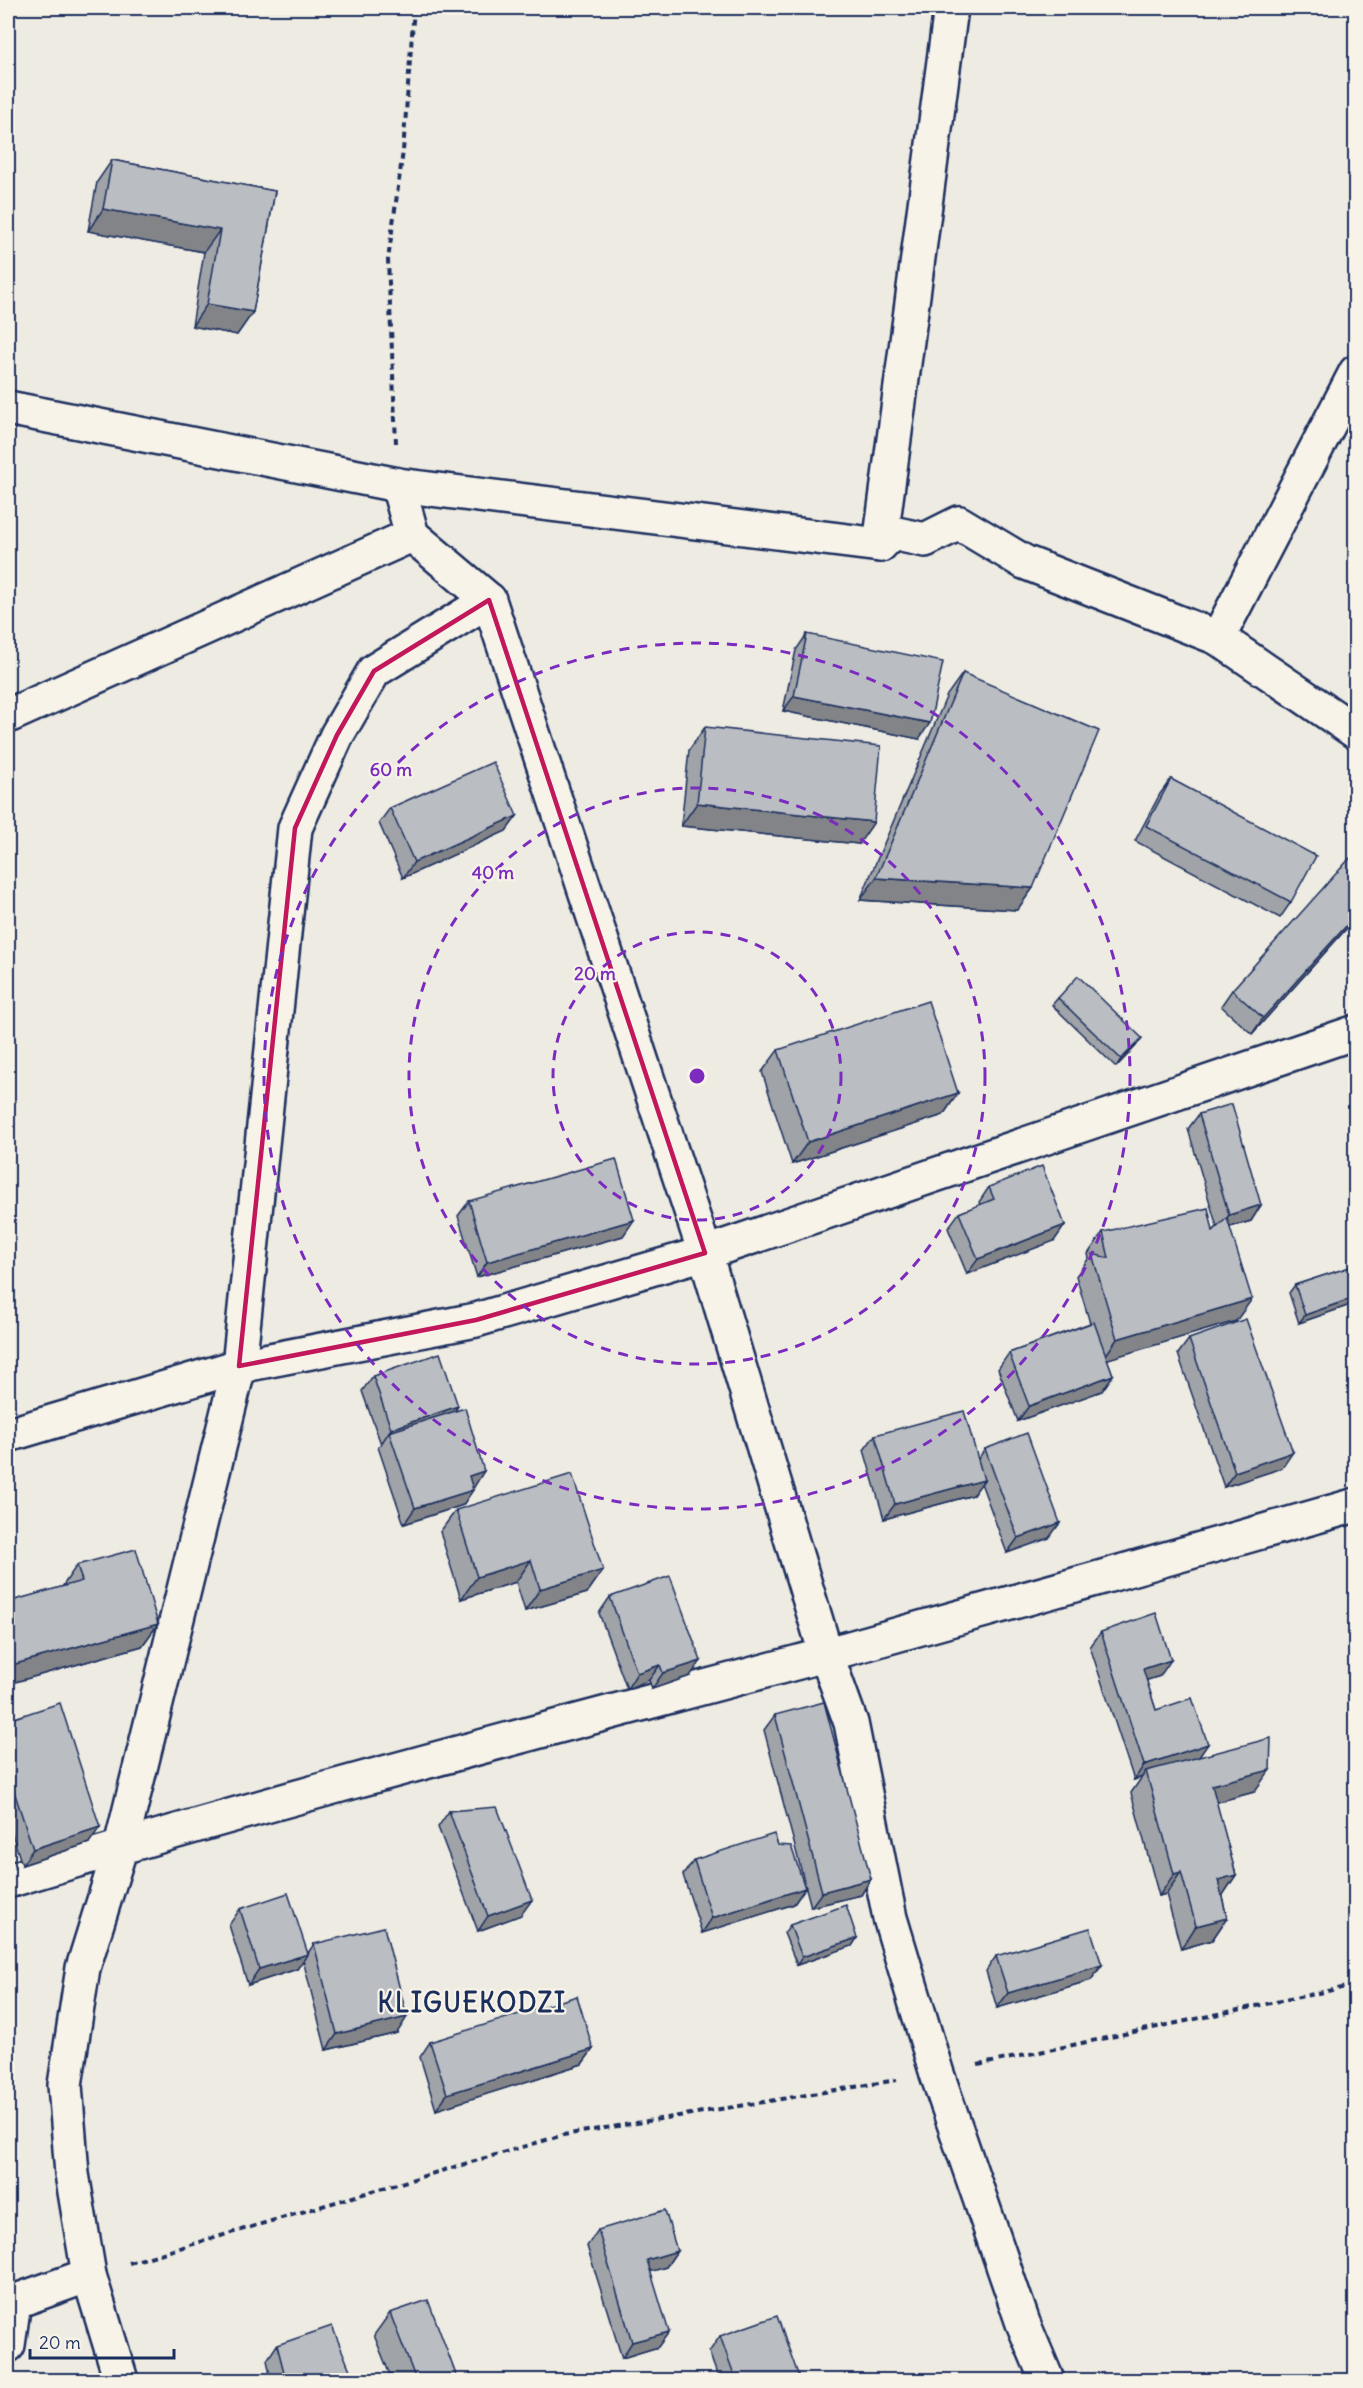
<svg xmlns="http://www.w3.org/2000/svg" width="1363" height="2388" font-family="Delius,sans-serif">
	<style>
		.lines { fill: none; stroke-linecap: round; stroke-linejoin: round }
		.street-casing { stroke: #1b2f5e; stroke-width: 38 }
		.path { stroke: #1b2f5e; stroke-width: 4; stroke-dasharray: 6 4.5; stroke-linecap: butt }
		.street { stroke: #f7f3e8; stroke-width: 33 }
		.wall { fill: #a0a3a7; stroke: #1b2f5e; stroke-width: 1.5 }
		.shaded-wall { fill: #828488; stroke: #1b2f5e; stroke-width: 1.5 }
		.building { fill: #babdc2; stroke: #1b2f5e; stroke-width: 1.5 }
		.marked { fill: none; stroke: #c2185b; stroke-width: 4.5; stroke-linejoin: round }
		.ring { fill: none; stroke: #7b2cbf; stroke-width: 3; stroke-dasharray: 10 8 }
		.labels { text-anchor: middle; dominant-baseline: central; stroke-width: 4.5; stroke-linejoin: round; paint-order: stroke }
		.district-label { font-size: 26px; font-weight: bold; letter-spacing: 1.5px; fill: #1b2f5e; stroke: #f7f3e8 }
		.centre { fill: #7b2cbf; stroke: #f7f3e8; stroke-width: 3 }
		.ring-label { font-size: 18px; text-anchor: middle; font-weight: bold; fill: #7b2cbf; stroke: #f7f3e8; stroke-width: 4.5; stroke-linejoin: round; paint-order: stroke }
	</style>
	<rect width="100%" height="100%" fill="#eeebe2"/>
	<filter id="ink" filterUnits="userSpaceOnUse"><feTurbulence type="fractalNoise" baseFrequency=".0167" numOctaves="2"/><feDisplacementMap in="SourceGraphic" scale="12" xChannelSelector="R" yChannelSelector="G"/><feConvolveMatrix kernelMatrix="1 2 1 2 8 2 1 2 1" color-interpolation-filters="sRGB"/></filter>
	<g filter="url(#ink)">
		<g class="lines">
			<!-- street casing -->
			<g class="street-casing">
				<g id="street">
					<polyline points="8,408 398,485 880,545 892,533 925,540 959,523 1024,562 1218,638 1356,732"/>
					<polyline points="398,485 412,535 489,600 705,1253 826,1654 851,1723 890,1918 937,2074 1023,2323 1047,2380"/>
					<polyline points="880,545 951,8"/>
					<polyline points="1218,638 1356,372"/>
					<polyline points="8,716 412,535"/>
					<polyline points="8,1435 239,1366 476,1320 705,1253 1356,1032"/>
					<path d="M8 1881C277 1799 549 1729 821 1656 1000 1607 1177 1555 1356 1505"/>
					<polyline points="8,2304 89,2275"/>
					<polyline points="8,2345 14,2301"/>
					<polyline points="121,2380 89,2275 72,2174 65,2085 83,1968 121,1846 239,1366 295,828 337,735 374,671 489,600"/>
				</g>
			</g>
			<!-- path -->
			<g class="path">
				<polyline points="396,443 388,260 403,151 414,8"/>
				<polyline points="978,2065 1356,1985"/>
				<polyline points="129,2263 563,2135 897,2080"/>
			</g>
			<!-- street -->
			<use href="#street" class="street"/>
		</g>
		<!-- wall -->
		<g class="wall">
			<polygon points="112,160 275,191 253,312 237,335 192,326 204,252 88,231 97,182"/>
			<polygon points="807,634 919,739 783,711 796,650"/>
			<polygon points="963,673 1033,888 1017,910 860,900 947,695"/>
			<polygon points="705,727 859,844 681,826 689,750"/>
			<polygon points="1171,779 1291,902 1280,918 1135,841 1160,794"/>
			<polygon points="390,808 517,816 506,831 403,878 379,823"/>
			<polygon points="1356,863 1356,918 1252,1034 1221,1006 1232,990"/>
			<polygon points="1058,998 1136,1046 1116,1067 1052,1005"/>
			<polygon points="778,1050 958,1093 943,1115 792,1164 762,1072"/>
			<polygon points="1199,1114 1261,1205 1251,1221 1230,1227 1236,1321 1107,1359 1113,1375 1102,1391 1018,1421 998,1369 1009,1353 1090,1323 1076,1276 1089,1258 1088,1254 1103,1232 1213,1231 1217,1227 1188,1129"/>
			<polygon points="989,1187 1065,1225 1054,1241 967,1274 948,1228 959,1213 980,1205 979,1202"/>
			<polygon points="469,1201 623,1236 477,1277 458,1216"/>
			<polygon points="1356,1265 1356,1303 1299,1323 1289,1293 1295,1285"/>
			<polygon points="1189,1339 1282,1468 1224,1487 1178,1354"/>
			<polygon points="373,1376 458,1406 455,1411 474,1487 473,1487 463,1505 404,1524 378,1447 381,1444 362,1391"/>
			<polygon points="875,1435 978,1459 985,1449 1049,1538 1007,1553 981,1483 973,1495 884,1519 864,1450"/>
			<polygon points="456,1510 603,1570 587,1593 525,1611 516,1582 461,1599 440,1532"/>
			<polygon points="77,1565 158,1624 142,1646 8,1684 8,1602 62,1587"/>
			<polygon points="610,1597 690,1676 652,1689 649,1680 627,1689 599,1613"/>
			<polygon points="1101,1632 1160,1676 1146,1680 1156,1710 1199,1757 1254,1792 1216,1802 1236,1875 1222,1896 1227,1918 1212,1940 1181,1949 1166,1894 1159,1896 1131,1793 1142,1777 1134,1780 1090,1647"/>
			<polygon points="775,1715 871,1879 861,1895 811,1907 764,1730"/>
			<polygon points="8,1720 89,1843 22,1865 8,1821"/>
			<polygon points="449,1811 521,1915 478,1931 438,1827"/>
			<polygon points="778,1845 805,1888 794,1904 702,1933 683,1875 694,1860"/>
			<polygon points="240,1909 308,1953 314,1944 397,2033 326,2050 303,1960 297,1969 248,1985 229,1925"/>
			<polygon points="790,1925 857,1938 852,1946 797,1965 784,1933"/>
			<polygon points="996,1956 1102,1965 1091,1980 997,2008 986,1971"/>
			<polygon points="430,2042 593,2049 582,2064 436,2110 420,2057"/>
			<polygon points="598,2230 677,2251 666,2267 650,2271 658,2347 622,2358 587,2246"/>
			<polygon points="390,2313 458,2380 392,2380 374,2335"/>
			<polygon points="720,2336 800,2380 719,2380 709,2352"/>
			<polygon points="277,2345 354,2380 271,2380 267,2360"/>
		</g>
		<!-- shaded-wall -->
		<g class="shaded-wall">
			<polygon points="103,209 220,230 204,252 88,231"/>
			<polygon points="207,304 253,312 237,335 192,326"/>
			<polygon points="794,696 930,723 919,739 783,711"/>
			<polygon points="697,803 874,822 859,844 681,826"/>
			<polygon points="517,816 506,831 403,878 414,862"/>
			<polygon points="876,878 1033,888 1017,910 860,900"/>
			<polygon points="1356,915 1356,918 1252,1034 1263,1018"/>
			<polygon points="1142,1038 1136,1046 1116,1067 1121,1059"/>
			<polygon points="958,1093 943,1115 792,1164 808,1142"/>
			<polygon points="1261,1205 1251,1221 1218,1230 1229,1215"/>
			<polygon points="634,1220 623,1236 477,1277 487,1262"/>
			<polygon points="1065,1225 1054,1241 967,1274 978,1259"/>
			<polygon points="1356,1297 1356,1303 1299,1323 1305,1315"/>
			<polygon points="1252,1299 1236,1321 1102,1361 1117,1339"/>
			<polygon points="1113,1375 1102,1391 1018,1421 1029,1406"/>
			<polygon points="458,1406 447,1422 389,1432 381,1444 391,1429"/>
			<polygon points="1293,1452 1282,1468 1224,1487 1235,1472"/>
			<polygon points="484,1471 474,1487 458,1492 469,1476"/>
			<polygon points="984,1480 973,1495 884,1519 895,1504"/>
			<polygon points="473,1490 463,1505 404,1524 415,1508"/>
			<polygon points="1060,1523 1049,1538 1007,1553 1018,1538"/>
			<polygon points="531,1560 516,1582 461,1599 477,1577"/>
			<polygon points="603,1570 587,1593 525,1611 540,1589"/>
			<polygon points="158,1624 142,1646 8,1684 8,1666"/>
			<polygon points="1171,1660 1160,1676 1132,1685 1143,1669"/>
			<polygon points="701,1661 690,1676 652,1689 663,1673"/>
			<polygon points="660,1665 649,1680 627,1689 637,1673"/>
			<polygon points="1208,1744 1197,1760 1146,1771 1142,1777 1134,1780 1144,1765"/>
			<polygon points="1270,1770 1254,1792 1196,1808 1212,1785"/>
			<polygon points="100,1827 89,1843 22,1865 33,1849"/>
			<polygon points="1181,1872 1166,1894 1159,1896 1174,1874"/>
			<polygon points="1236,1875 1221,1898 1218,1880"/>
			<polygon points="871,1879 861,1895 811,1907 822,1892"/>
			<polygon points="805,1888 794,1904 702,1933 712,1918"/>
			<polygon points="532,1900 521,1915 478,1931 488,1916"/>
			<polygon points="1227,1918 1212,1940 1181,1949 1196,1926"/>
			<polygon points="857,1938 852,1946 797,1965 802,1957"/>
			<polygon points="308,1954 297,1969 248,1985 259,1969"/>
			<polygon points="1102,1965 1091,1980 997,2008 1008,1993"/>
			<polygon points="407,2017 397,2033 326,2050 337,2034"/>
			<polygon points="593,2049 582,2064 436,2110 447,2094"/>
			<polygon points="677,2251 666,2267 636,2276 647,2260"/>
			<polygon points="669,2332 658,2347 622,2358 632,2342"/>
		</g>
		<!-- building -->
		<g class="building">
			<polygon points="112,160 275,191 253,312 207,304 220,230 103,209"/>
			<polygon points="807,634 943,662 930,723 794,696"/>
			<polygon points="963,673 1099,731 1033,888 876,878"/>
			<polygon points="705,727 881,746 874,822 697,803"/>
			<polygon points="493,762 517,816 414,862 390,808"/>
			<polygon points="1171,779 1316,856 1291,902 1146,826"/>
			<polygon points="1350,858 1356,863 1356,915 1263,1018 1232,990"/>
			<polygon points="1078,976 1142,1038 1121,1059 1058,998"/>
			<polygon points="928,1001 958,1093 808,1142 778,1050"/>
			<polygon points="1232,1104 1261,1205 1229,1215 1199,1114"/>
			<polygon points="616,1159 634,1220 487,1262 469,1201"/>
			<polygon points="1042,1166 1065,1225 978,1259 959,1213 994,1199 989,1187"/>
			<polygon points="1208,1208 1213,1231 1227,1218 1252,1299 1117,1339 1092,1254 1109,1258 1103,1232"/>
			<polygon points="1356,1265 1356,1297 1305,1315 1295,1285"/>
			<polygon points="1246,1319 1293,1452 1235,1472 1189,1339"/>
			<polygon points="1094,1322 1113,1375 1029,1406 1009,1353"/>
			<polygon points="440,1353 458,1406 391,1429 373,1376"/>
			<polygon points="465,1408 484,1471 469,1476 473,1490 415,1508 389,1432"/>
			<polygon points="964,1411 984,1480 895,1504 875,1435"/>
			<polygon points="1027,1433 1060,1523 1018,1538 985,1449"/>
			<polygon points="572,1474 603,1570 540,1589 531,1560 477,1577 456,1510"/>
			<polygon points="136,1549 158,1624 8,1666 8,1602 82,1581 77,1565"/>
			<polygon points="670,1576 701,1661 663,1673 660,1665 637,1673 610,1597"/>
			<polygon points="1156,1613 1171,1660 1143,1669 1156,1710 1192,1698 1208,1744 1144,1765 1101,1632"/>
			<polygon points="824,1702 871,1879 822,1892 775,1715"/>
			<polygon points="60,1703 100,1827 33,1849 8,1773 8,1720"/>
			<polygon points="1271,1738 1270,1770 1212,1785 1236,1875 1218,1880 1227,1918 1196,1926 1181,1872 1174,1874 1146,1771"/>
			<polygon points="497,1807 532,1900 488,1916 449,1811"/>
			<polygon points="774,1834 778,1845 791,1846 805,1888 712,1918 694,1860"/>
			<polygon points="288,1893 308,1954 259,1969 240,1909"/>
			<polygon points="846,1905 857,1938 802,1957 790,1925"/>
			<polygon points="384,1927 407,2017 337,2034 314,1944"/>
			<polygon points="1090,1928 1102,1965 1008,1993 996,1956"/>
			<polygon points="577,1996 593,2049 447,2094 430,2042"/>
			<polygon points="665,2210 677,2251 647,2260 669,2332 632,2342 598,2230"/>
			<polygon points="428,2300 458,2380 416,2380 390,2313"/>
			<polygon points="777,2316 800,2380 736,2380 720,2336"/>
			<polygon points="332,2326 354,2380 286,2380 277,2345"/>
		</g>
	</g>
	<!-- marked area -->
	<path class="marked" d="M489 600 705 1253 476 1320 239 1366 295 828 337 735 374 671Z"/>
	<!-- distance rings -->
	<g class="ring">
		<circle cx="697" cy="1076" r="144"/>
		<circle cx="697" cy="1076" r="288"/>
		<circle cx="697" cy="1076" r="433"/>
	</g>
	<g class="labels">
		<!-- district labels -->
		<g class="district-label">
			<text x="472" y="2002">KLIGUEKODZI</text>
		</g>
	</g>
	<circle cx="697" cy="1076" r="9" class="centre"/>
	<g class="ring-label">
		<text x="391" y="776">60 m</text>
		<text x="493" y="879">40 m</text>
		<text x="595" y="980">20 m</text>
	</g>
	<!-- margin -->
	<rect width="1363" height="2388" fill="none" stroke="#f7f3e8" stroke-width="30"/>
	<rect x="15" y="15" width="1333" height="2358" fill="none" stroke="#1b2f5e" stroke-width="2" filter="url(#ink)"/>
	<!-- scale -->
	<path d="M30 2349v9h144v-9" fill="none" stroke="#1b2f5e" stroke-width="3"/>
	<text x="39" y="2349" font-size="18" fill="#1b2f5e" stroke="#f7f3e8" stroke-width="4.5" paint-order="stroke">20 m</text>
</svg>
